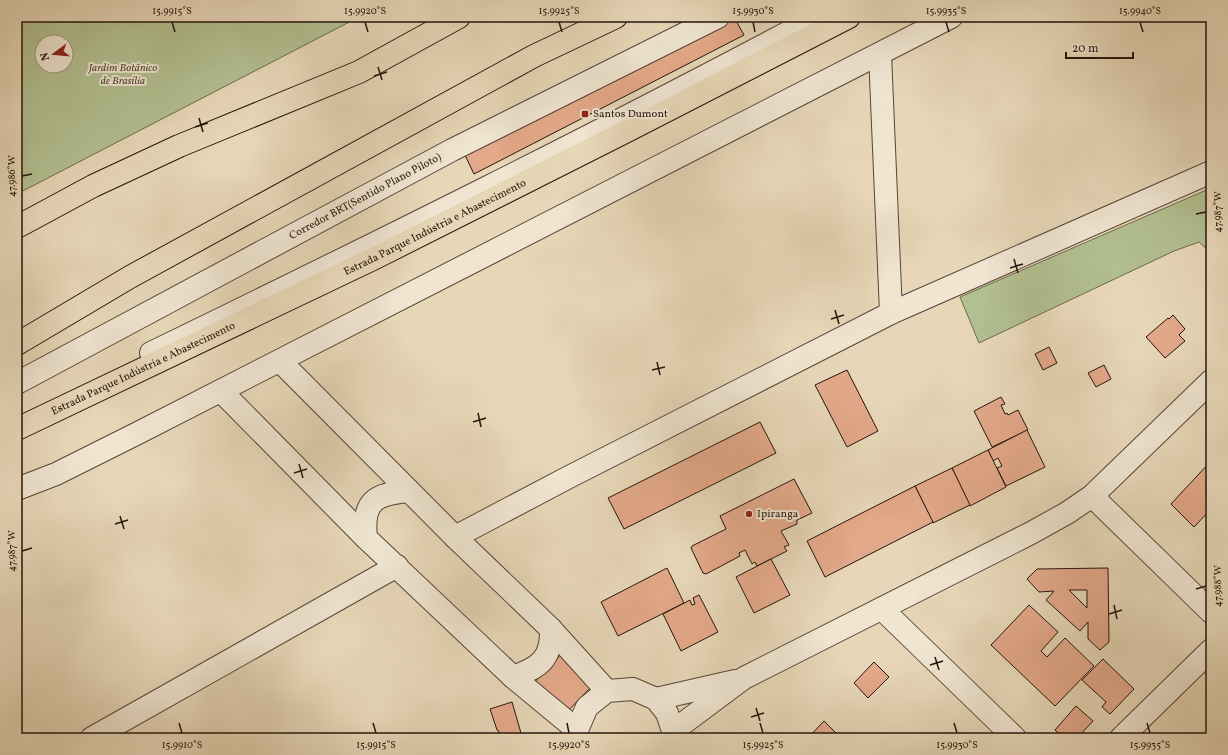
<svg xmlns="http://www.w3.org/2000/svg" width="1228" height="755" font-family="Vollkorn,serif">
	<style>
		.green { fill: #b2bf91; stroke: #6c6a4e; fill-rule: evenodd }
		.building { fill: #e3a98a; stroke: #26140c; fill-rule: evenodd }
		.lines { fill: none; stroke-linecap: round; stroke-linejoin: round }
		.minor-casing { stroke: #564537; stroke-width: 24 }
		.major-casing { stroke: #26140c; stroke-width: 24 }
		.highway-casing { stroke: #26140c; stroke-width: 24 }
		.minor { stroke: #efe5d1; stroke-width: 22 }
		.major { stroke: #e7d7b8; stroke-width: 22 }
		.highway { stroke: #e7d7b8; stroke-width: 22 }
		.ticks { fill: none; stroke: #26140c; stroke-width: 1.5 }
		.poi-dot { fill: #8f2418; stroke: #efe5d1; stroke-width: 1.5 }
		.labels { text-anchor: middle; dominant-baseline: central; stroke-width: 4; stroke-linejoin: round; paint-order: stroke }
		.park-label { font-size: 11px; font-style: italic; fill: #504734; stroke: #efe5d1 }
		.poi-label { font-size: 11px; fill: #26140c; stroke: #efe5d1; text-anchor: start }
		.street-label { font-size: 11px; fill: #26140c; stroke: #efe5d1 }
		.neatline { fill: none; stroke: #26140c; stroke-width: 1.5 }
		.ticks-label { font-size: 10px; text-anchor: middle; fill: #26140c }
	</style>
	<rect width="100%" height="100%" fill="#e7d7b8"/>
	<filter id="stains"><feTurbulence type="fractalNoise" baseFrequency=".005" numOctaves="4"/><feColorMatrix values="0 0 0 0 .2 0 0 0 0 .09 0 0 0 0 .02 0 0 0 .5 -.17"/></filter>
	<radialGradient id="worn" r=".72"><stop offset=".6" stop-color="#630" stop-opacity="0"/><stop offset="1" stop-color="#630" stop-opacity=".3"/></radialGradient>
	<!-- green -->
	<g class="green">
		<path d="M17 17H359L17 194ZM42 42H66V66H42Z"/>
		<polygon points="1211,188 1211,253 1199,242 1174,251 979,343 960,297"/>
	</g>
	<!-- building -->
	<g class="building">
		<polygon points="723,17 734,17 744,35 474,174 463,151"/>
		<polygon points="1173,315 1185,329 1179,335 1185,341 1165,358 1146,337 1168,318 1169,319"/>
		<polygon points="1049,347 1057,363 1043,370 1035,354"/>
		<polygon points="1104,365 1111,379 1096,387 1088,373"/>
		<polygon points="847,370 878,431 847,447 815,385"/>
		<polygon points="1001,397 1005,404 1001,405 1005,414 1007,413 1008,415 1018,410 1028,430 992,447 974,411"/>
		<polygon points="760,422 776,453 624,529 608,498"/>
		<polygon points="1027,430 1045,467 1006,486 997,468 1002,466 998,458 993,461 988,450"/>
		<polygon points="988,450 1006,487 970,506 952,468"/>
		<polygon points="1211,461 1211,509 1194,527 1171,504"/>
		<polygon points="952,468 970,505 933,523 915,486"/>
		<polygon points="794,479 812,513 797,520 797,524 781,531 789,545 784,547 787,551 757,566 755,562 752,564 745,550 739,553 740,556 706,574 703,573 691,548 692,546 726,529 720,516"/>
		<polygon points="915,486 933,522 825,577 807,541"/>
		<polygon points="771,559 790,595 754,613 736,577"/>
		<polygon points="667,568 684,603 618,636 601,602"/>
		<path d="M1108 568 1109 642 1100 650 1088 639V622L1080 631 1046 600 1054 591 1039 592 1027 579 1037 569ZM1069 590H1087V608Z"/>
		<polygon points="699,595 718,632 681,651 663,614 690,600 692,605 695,604 693,598"/>
		<polygon points="1029,605 1058,632 1041,651 1047,657 1065,638 1094,666 1055,706 991,645"/>
		<polygon points="568,647 600,678 556,723 524,693"/>
		<polygon points="1103,659 1134,689 1110,714 1102,707 1106,702 1082,680"/>
		<polygon points="874,662 889,677 868,698 854,683"/>
		<polygon points="512,702 521,733 501,738 498,730 497,730 490,709"/>
		<polygon points="1076,706 1093,721 1077,738 1064,738 1055,730"/>
		<polygon points="824,721 841,738 808,738"/>
		<polygon points="522,734 523,738 511,738"/>
	</g>
	<g class="lines">
		<!-- minor casing -->
		<g class="minor-casing">
			<g id="minor">
				<polyline points="880,54 891,313"/>
				<path d="M151 353C375 244 598 134 817 17"/>
				<polyline points="280,361 455,537 551,629 607,691"/>
				<path id="s1" d="M17 383 452 150 718 17"/>
				<polyline points="221,391 366,538 513,677 577,730"/>
				<polyline points="17,489 56,474 138,433 951,17"/>
				<polyline points="1092,496 1211,612"/>
				<polyline points="455,537 569,477 891,313 1211,172"/>
				<path d="M366 538C362 501 375 494 409 491"/>
				<polyline points="882,609 1015,738"/>
				<path d="M513 677C539 668 552 659 551 629"/>
				<polyline points="656,699 735,681"/>
				<polyline points="673,731 744,678 1031,533 1067,513 1092,496 1211,381"/>
				<polyline points="92,738 397,566"/>
				<polyline points="577,738 577,730 587,707 607,691 633,689 656,699 667,713 673,731 673,738"/>
				<polyline points="1121,738 1211,650"/>
			</g>
		</g>
		<!-- major casing -->
		<g class="major-casing">
			<polyline id="major" points="17,227 93,186 179,146 359,72 459,17"/>
		</g>
		<!-- highway casing -->
		<g class="highway-casing">
			<g id="highway">
				<polyline points="17,344 130,277 534,56 616,17"/>
				<path id="s2" d="M17 429 375 258 629 130 849 17"/>
			</g>
		</g>
		<!-- minor -->
		<use href="#minor" class="minor"/>
		<!-- major -->
		<use href="#major" class="major"/>
		<!-- highway -->
		<use href="#highway" class="highway"/>
	</g>
	<!-- ticks -->
	<path class="ticks" d="M172 22 175 32M365 22 368 32M559 22 562 32M753 22 755 32M946 22 949 32M1140 22 1143 32M378 67 382 80M374 76 387 72M199 118 203 132M195 127 208 123M22 176 32 174M1196 214 1206 212M1014 259 1018 273M1010 268 1023 264M835 310 839 324M831 319 844 315M657 362 660 375M652 370 665 367M478 413 481 427M473 422 486 418M299 464 303 478M294 473 307 469M120 516 124 529M115 524 128 520M22 551 32 548M1196 589 1206 586M1114 605 1117 619M1109 614 1122 610M935 657 939 670M930 665 943 661M756 708 760 721M751 717 764 713M179 723 182 733M373 723 376 733M567 723 569 733M760 723 763 733M954 723 957 733M1147 723 1150 733"/>
	<!-- markers -->
	<g class="poi-dot">
		<rect x="581" y="110" width="8" height="8" rx="2"/>
		<circle cx="749" cy="514" r="4"/>
	</g>
	<g class="labels">
		<!-- park labels -->
		<g class="park-label">
			<text x="123" y="68">Jardim Botânico<tspan x="123" dy="13">de Brasília</tspan></text>
		</g>
		<!-- poi labels -->
		<g class="poi-label">
			<text x="593" y="114">Santos Dumont</text>
			<text x="757" y="514">Ipiranga</text>
		</g>
		<!-- street labels -->
		<g class="street-label">
			<text stroke="none"><textPath href="#s1" startOffset="395">Corredor BRT(Sentido Plano Piloto)</textPath></text>
			<text stroke="none"><textPath href="#s2" startOffset="464">Estrada Parque Indústria e Abastecimento</textPath></text>
			<text stroke="none"><textPath href="#s2" startOffset="140">Estrada Parque Indústria e Abastecimento</textPath></text>
		</g>
	</g>
	<!-- margin -->
	<rect width="1228" height="755" fill="none" stroke="#e7d7b8" stroke-width="44"/>
	<!-- north arrow -->
	<g transform="translate(54 54) rotate(254)"><circle r="19" fill="#efe5d1" stroke="#9f9182"/>
	<path d="M0-3L7 15L0 10L-7 15Z" fill="#8f2418"/>
	<text y="-6" font-size="11" font-weight="bold" text-anchor="middle" fill="#26140c">N</text>
	</g>
	<!-- scale -->
	<path d="M1066 52v6h67v-6" fill="none" stroke="#26140c" stroke-width="2"/>
	<text x="1072" y="52" font-size="12" fill="#26140c" stroke="#efe5d1" stroke-width="3" paint-order="stroke">20 m</text>
	<rect x="22" y="22" width="1184" height="711" class="neatline"/>
	<g class="ticks-label">
		<text x="172" y="14">15.9915°S</text>
		<text x="365" y="14">15.9920°S</text>
		<text x="559" y="14">15.9925°S</text>
		<text x="753" y="14">15.9930°S</text>
		<text x="946" y="14">15.9935°S</text>
		<text x="1140" y="14">15.9940°S</text>
		<text transform="translate(11 176) rotate(-90)" y="4">47.986°W</text>
		<text transform="translate(1217 212) rotate(-90)" y="4">47.987°W</text>
		<text transform="translate(11 551) rotate(-90)" y="4">47.987°W</text>
		<text transform="translate(1217 586) rotate(-90)" y="4">47.988°W</text>
		<text x="182" y="748">15.9910°S</text>
		<text x="376" y="748">15.9915°S</text>
		<text x="569" y="748">15.9920°S</text>
		<text x="763" y="748">15.9925°S</text>
		<text x="957" y="748">15.9930°S</text>
		<text x="1150" y="748">15.9935°S</text>
	</g>
	<rect width="100%" height="100%" filter="url(#stains)"/>
	<rect width="100%" height="100%" fill="url(#worn)"/>
</svg>
